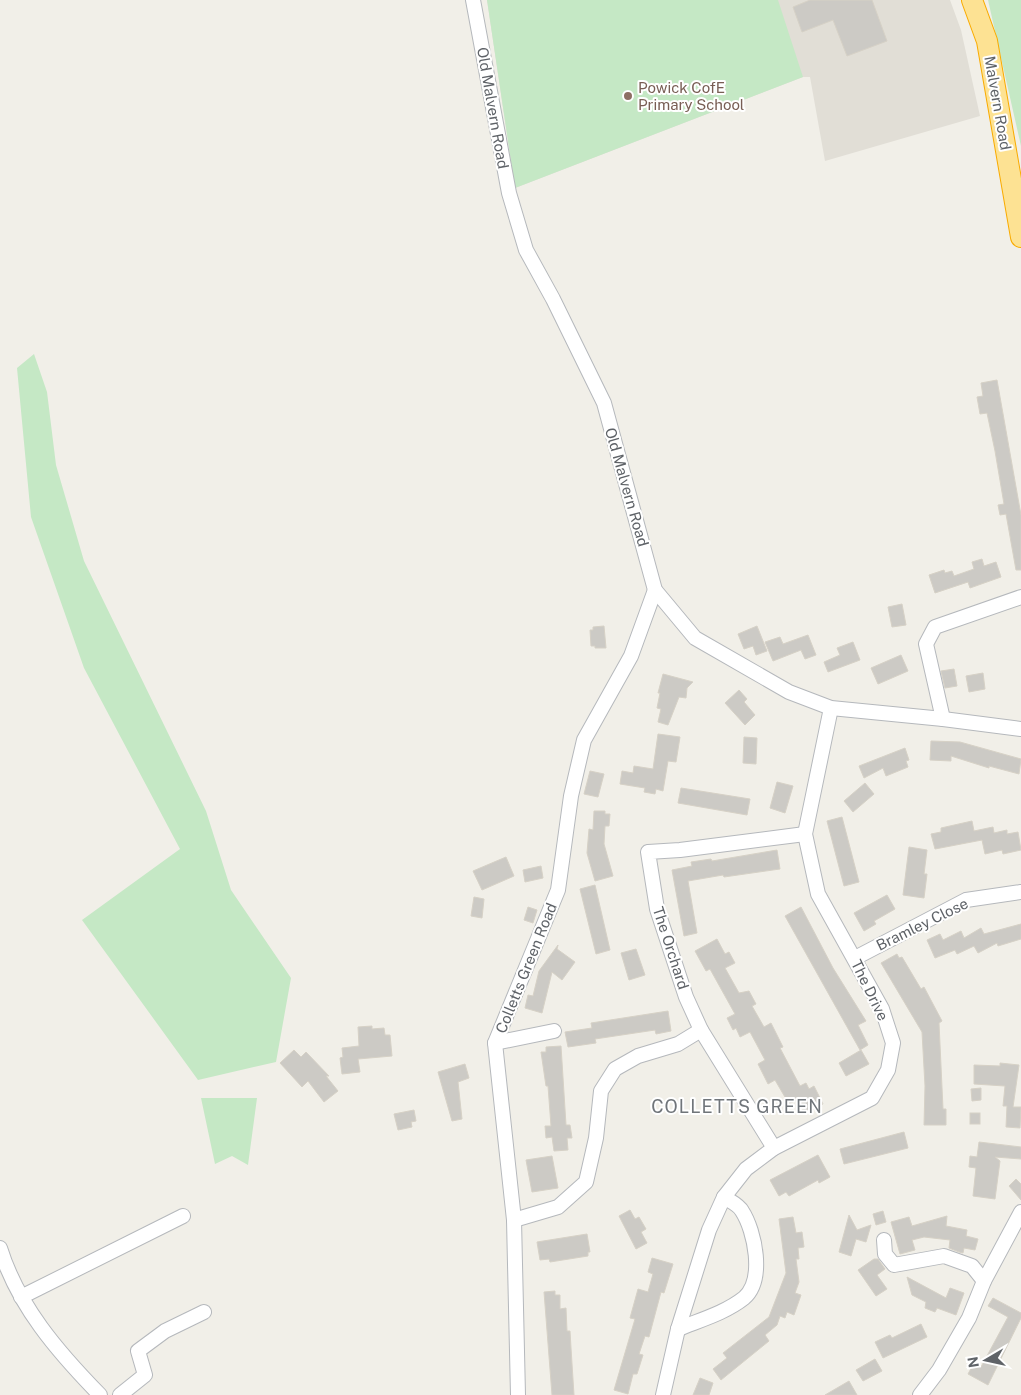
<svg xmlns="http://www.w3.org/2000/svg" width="1021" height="1395" font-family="'Public Sans',sans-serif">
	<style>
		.education { fill: #e1ded6 }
		.green { fill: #c5e8c5 }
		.building { fill: #cccac5; stroke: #d6d1c6 }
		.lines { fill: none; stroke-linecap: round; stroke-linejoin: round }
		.minor-casing { stroke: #b5b8bc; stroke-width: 16 }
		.highway-casing { stroke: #f9ab00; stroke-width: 22 }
		.minor { stroke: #fff; stroke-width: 14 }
		.highway { stroke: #fde293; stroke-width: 20 }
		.education-dot { fill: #8d6e63; stroke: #fff; stroke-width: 2 }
		.labels { text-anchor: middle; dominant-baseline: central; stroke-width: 4; stroke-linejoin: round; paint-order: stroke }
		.education-label { font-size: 15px; fill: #785e54; stroke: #fff; text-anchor: start }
		.street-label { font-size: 15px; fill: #5f6368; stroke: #fff }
		.quarter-label { font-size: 18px; letter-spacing: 1px; fill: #70757a; stroke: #fff }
	</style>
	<rect width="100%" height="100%" fill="#f1efe8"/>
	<!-- education -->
	<polygon class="education" points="487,0 950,0 961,30 980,116 825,161 810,77 803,77 515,188"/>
	<!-- green -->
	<g class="green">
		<polygon points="487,0 778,0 803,77 515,188"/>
		<polygon points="988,0 1021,0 1021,146"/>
		<polygon points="34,354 47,392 56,465 84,561 206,811 231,890 291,978 276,1062 198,1080 82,920 180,849 84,668 31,517 17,368"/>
		<polygon points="201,1098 257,1098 248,1165 232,1156 215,1164"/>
	</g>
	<!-- building -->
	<g class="building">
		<polygon points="810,0 872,0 887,41 847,56 833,20 802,32 793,7"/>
		<polygon points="997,380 1021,515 1021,570 1016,570 1006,514 1000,515 998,505 1004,504 995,451 987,413 980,414 977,397 983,396 981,383"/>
		<polygon points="982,559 984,566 996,562 1001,577 970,588 968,582 935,593 929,575 944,570 945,573 952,571 954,576 974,569 972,562"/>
		<polygon points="902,604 906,625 892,627 888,607"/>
		<polygon points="604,626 606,648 595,648 595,646 591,646 590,630 593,630 593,627"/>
		<polygon points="757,626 767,651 756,655 753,646 744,649 738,634"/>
		<polygon points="808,635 816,655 805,659 801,650 773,661 765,642 780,637 783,644"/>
		<polygon points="853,642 860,660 828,672 824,662 840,655 837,648"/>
		<polygon points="901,655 908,671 878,684 871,668"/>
		<polygon points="954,669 957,686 945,688 941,671"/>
		<polygon points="983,673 985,689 969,692 966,676"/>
		<polygon points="663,674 693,682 687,688 686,698 679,697 668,725 658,722 661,709 657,708 660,693 658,693"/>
		<polygon points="739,690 747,699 744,702 755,715 745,725 725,703"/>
		<polygon points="658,734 680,737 676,762 668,761 663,791 656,789 655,794 644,792 645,788 620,784 622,771 633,773 634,766 653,769"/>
		<polygon points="744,737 757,738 756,764 743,763"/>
		<polygon points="931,741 960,742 1021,759 1019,774 989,766 989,768 951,756 951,761 930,760"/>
		<polygon points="905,748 909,760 906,761 908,767 886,776 883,768 864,778 859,766"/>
		<polygon points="590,771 604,774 598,797 584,794"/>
		<polygon points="777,782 793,786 785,813 770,808"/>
		<polygon points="865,783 874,794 853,812 844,801"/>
		<polygon points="681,788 750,799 747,815 678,803"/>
		<polygon points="594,811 605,811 605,814 610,814 609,826 605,826 604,844 613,876 595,881 587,853 589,829 593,830"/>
		<polygon points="842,817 859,882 844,886 827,821"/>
		<polygon points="972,821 974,831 993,827 994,833 1007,830 1007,834 1018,832 1021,850 1003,854 1002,850 985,854 982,840 935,849 931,834 941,832 941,828"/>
		<polygon points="909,847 927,850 924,874 927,874 924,898 903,895"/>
		<polygon points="777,850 780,869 724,877 723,875 688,881 697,933 684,936 672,870 692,866 691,862 711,859 712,861"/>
		<polygon points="506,857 514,876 482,890 473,871"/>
		<polygon points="541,866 543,878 525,882 523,870"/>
		<polygon points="595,885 610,950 596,954 580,889"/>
		<polygon points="887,895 895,909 874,921 876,924 864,931 854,913"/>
		<polygon points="474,897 484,899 482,918 471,916"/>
		<polygon points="528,907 537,910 533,923 524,920"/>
		<polygon points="801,907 833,968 866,1021 858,1025 868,1045 860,1050 785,916"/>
		<polygon points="1021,924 1021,939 998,946 997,943 978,953 974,946 957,954 955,950 935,958 927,940 940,934 943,940 961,931 964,938 981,928 984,934"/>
		<polygon points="717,939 725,954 729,952 735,963 725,968 739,993 749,991 756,1004 752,1006 764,1027 771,1023 783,1047 780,1048 800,1086 806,1083 809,1089 814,1086 823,1104 805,1114 797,1100 789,1104 775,1080 768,1084 758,1064 765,1060 750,1032 740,1037 736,1028 733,1030 727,1018 735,1014 710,969 706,971 695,951"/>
		<polygon points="558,945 557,949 575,962 562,980 552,972 542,1013 525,1008 528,995 533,996 539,971"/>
		<polygon points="636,949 645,975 629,980 621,953"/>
		<polygon points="897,954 899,958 902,957 921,989 924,987 942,1021 939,1023 943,1109 946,1109 946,1125 924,1125 925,1086 922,1032 881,963"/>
		<polygon points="668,1011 671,1031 656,1034 655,1030 595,1039 596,1043 568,1047 565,1032 592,1028 591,1023"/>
		<polygon points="372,1026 372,1029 384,1028 385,1035 390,1035 392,1056 358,1059 360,1072 342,1074 340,1058 343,1057 342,1048 359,1046 358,1027"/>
		<polygon points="561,1046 566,1125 570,1125 572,1138 567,1138 568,1150 554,1151 552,1137 546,1138 545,1126 551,1126 548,1086 546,1086 541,1052 546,1052 546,1047"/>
		<polygon points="294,1050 301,1057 306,1052 329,1076 326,1076 338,1091 324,1102 308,1081 302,1087 280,1063"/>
		<polygon points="861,1050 869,1064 846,1076 839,1063"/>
		<polygon points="1000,1063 1019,1065 1013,1107 1021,1107 1020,1128 1006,1127 1007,1106 1003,1106 1005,1086 974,1084 974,1065 1000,1066"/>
		<polygon points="465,1064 469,1078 458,1082 462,1119 452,1121 438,1072"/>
		<polygon points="981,1088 981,1100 972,1101 971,1089"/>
		<polygon points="414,1110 416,1121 411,1122 412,1127 398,1130 394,1114"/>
		<rect x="970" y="1113" width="10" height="11"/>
		<polygon points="904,1132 908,1148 844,1164 840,1149"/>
		<polygon points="979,1142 1021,1147 1021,1159 995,1157 1000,1161 995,1199 973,1196 976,1168 969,1167 970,1156 977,1157"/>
		<polygon points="818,1155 830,1177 819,1183 818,1180 789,1196 786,1192 779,1196 770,1180"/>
		<polygon points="552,1156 558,1188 532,1192 526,1160"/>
		<polygon points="1016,1179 1021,1184 1021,1200 1009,1186"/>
		<polygon points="630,1210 635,1219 639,1217 646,1229 641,1232 647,1243 636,1249 619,1216"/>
		<polygon points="883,1211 886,1222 876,1225 873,1214"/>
		<polygon points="849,1215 857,1230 871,1225 866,1242 856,1239 851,1256 839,1252"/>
		<polygon points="947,1216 946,1226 967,1230 966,1236 978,1239 975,1250 964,1248 963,1253 959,1252 949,1248 950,1240 924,1237 912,1240 915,1250 900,1254 891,1222 909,1217 912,1226"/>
		<polygon points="793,1217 796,1233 802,1232 804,1247 798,1248 799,1259 796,1259 799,1282 795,1293 801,1295 794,1315 787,1312 785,1318 780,1316 777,1325 765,1335 769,1341 721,1380 713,1369 727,1358 723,1353 769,1317 786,1273 779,1219"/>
		<polygon points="587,1234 590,1252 588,1252 588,1256 550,1262 549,1259 540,1260 537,1242"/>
		<polygon points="652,1258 673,1264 664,1293 661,1292 649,1337 645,1336 639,1354 643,1355 637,1374 633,1374 628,1394 614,1390 635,1319 630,1318 638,1289 648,1292 653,1274 648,1272"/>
		<polygon points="874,1259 878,1259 885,1269 877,1275 887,1289 876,1296 858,1270"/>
		<polygon points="907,1277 946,1298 950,1288 964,1293 956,1315 937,1308 935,1312 925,1308 926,1302 912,1295"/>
		<polygon points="555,1291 555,1295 560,1295 560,1309 566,1308 567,1331 570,1331 571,1348 574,1395 552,1395 544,1292"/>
		<polygon points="993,1298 1021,1313 1021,1318 988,1385 968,1374 974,1363 981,1367 1008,1317 988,1306"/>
		<polygon points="921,1324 927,1337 883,1358 875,1342 890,1335 892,1338"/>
		<polygon points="875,1359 882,1371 863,1381 856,1370"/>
		<polygon points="700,1378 713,1383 709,1395 693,1395"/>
		<polygon points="849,1381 857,1395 825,1395"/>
	</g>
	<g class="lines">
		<!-- minor casing -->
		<g class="minor-casing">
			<g id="minor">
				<polyline points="473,0 509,193 526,250 553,299 604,403 655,590 695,638 789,692 831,708 943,719 1021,729"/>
				<polyline points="943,719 926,644 935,627 1021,597"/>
				<polyline points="855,958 966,900 1021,892"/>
				<polyline points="495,1043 554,1031"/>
				<polyline points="774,1148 701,1030 686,997 657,909 648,852 680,850 805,834"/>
				<polyline points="514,1220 558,1207 586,1182 596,1138 601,1091 615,1069 638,1056 678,1044 701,1030"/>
				<polyline points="884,1240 885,1254 894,1265 944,1256 972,1266 984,1281"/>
				<path d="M0 1248C18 1306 58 1352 100 1395"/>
				<polyline points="21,1297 183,1216"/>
				<path d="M678 1329C700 1320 725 1313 744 1298 765 1280 755 1231 742 1211 739 1205 730 1201 724 1197"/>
				<polyline points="120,1395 145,1375 138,1351 165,1331 204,1312"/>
				<polyline points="518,1395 514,1220 495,1043 558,890 571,796 584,740 631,656 655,590"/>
				<polyline points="663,1395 678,1329 709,1230 724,1197 746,1169 774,1148 872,1098 888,1070 893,1043 882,1009 818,894 805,834 831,708"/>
				<polyline points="920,1395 939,1370 969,1318 984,1281 1021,1212"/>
			</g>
		</g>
		<!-- highway casing -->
		<g class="highway-casing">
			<polyline id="highway" points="972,0 987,41 1021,237"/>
		</g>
		<!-- minor -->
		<use href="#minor" class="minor"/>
		<!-- highway -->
		<use href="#highway" class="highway"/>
	</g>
	<!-- markers -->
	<circle class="education-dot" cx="628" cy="96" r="5"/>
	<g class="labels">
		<!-- education labels -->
		<g class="education-label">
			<text x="638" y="87">Powick CofE<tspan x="638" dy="17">Primary School</tspan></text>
		</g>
		<!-- street labels -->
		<g class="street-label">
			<text transform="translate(998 103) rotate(80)">Malvern Road</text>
			<text transform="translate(493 108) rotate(80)">Old Malvern Road</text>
			<text transform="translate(627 487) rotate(74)">Old Malvern Road</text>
			<text transform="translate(922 924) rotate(-26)">Bramley Close</text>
			<text transform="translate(671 948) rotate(72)">The Orchard</text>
			<text transform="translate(526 968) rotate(-68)">Colletts Green Road</text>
			<text transform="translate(870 990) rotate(64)">The Drive</text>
		</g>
		<!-- quarter labels -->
		<g class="quarter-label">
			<text x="737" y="1106">COLLETTS GREEN</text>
		</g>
	</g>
	<!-- north arrow -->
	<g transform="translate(986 1360) rotate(261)" stroke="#ffffff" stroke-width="4" paint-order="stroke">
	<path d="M0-4L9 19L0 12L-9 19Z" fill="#5f6368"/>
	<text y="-8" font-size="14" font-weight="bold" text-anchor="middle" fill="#5f6368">N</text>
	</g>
</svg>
